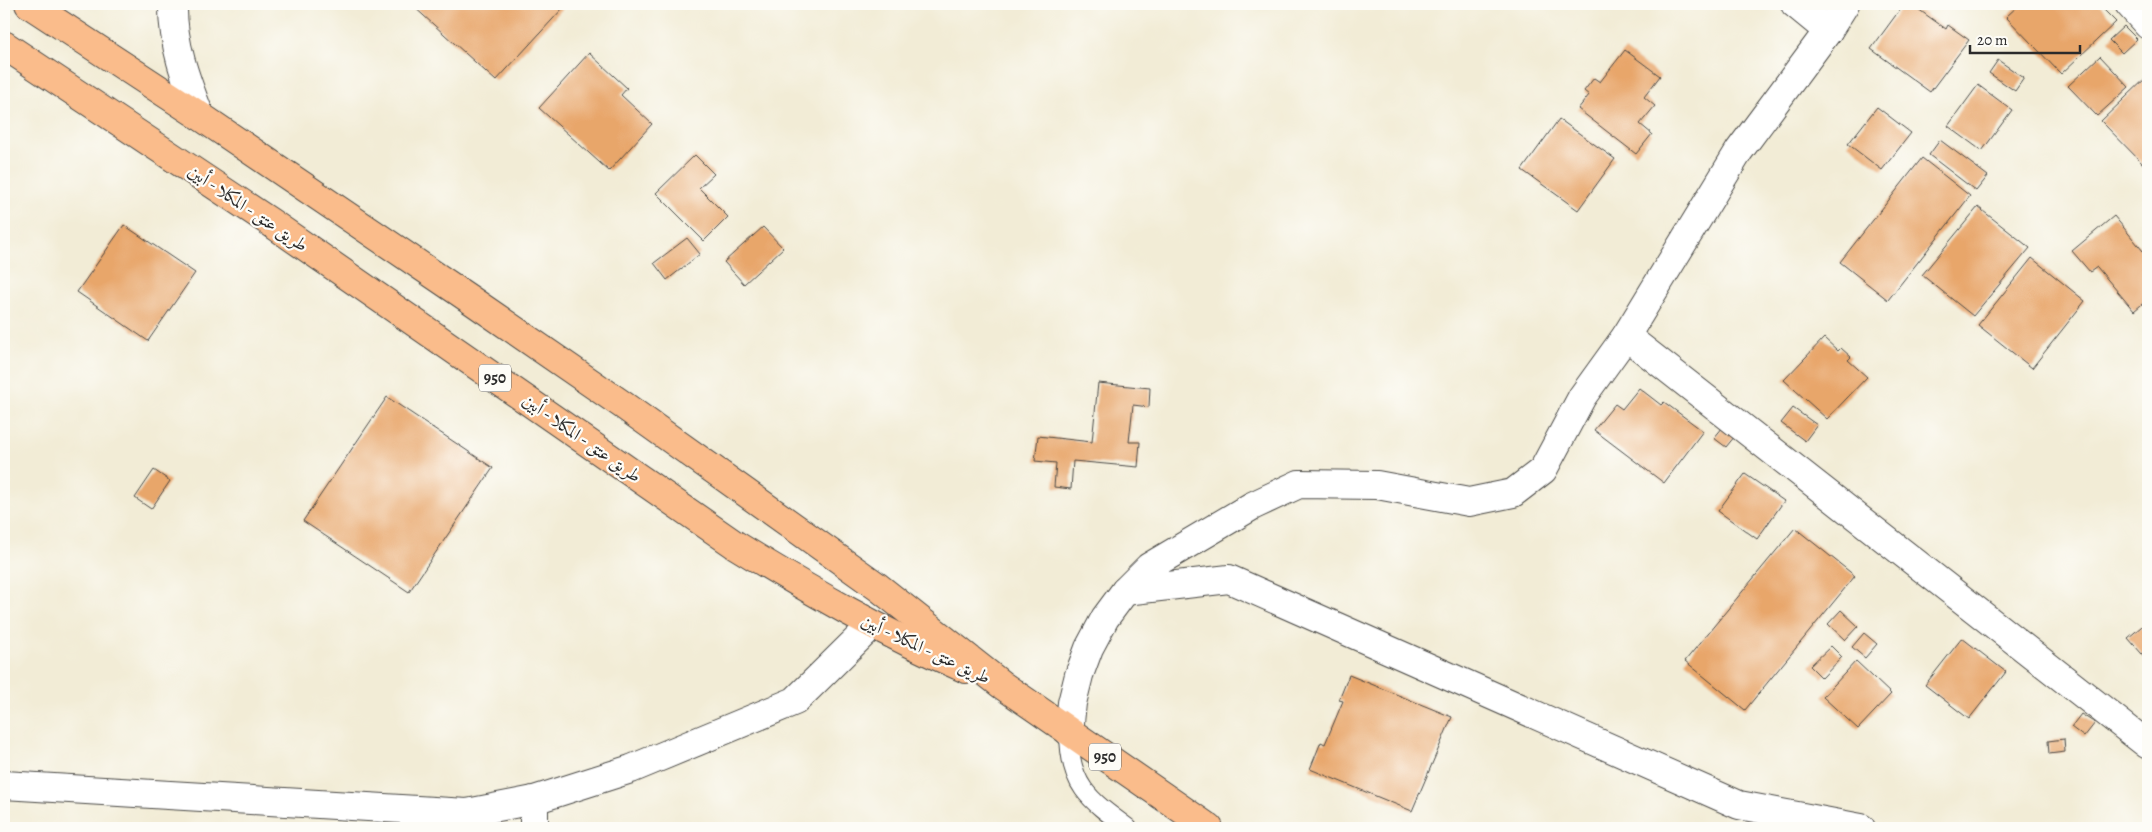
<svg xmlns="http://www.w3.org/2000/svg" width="2152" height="832" font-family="Alegreya,Amiri,serif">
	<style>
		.building { fill: #e8a66a }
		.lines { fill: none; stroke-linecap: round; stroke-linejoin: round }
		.service-casing { stroke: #494845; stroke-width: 20 }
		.minor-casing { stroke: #494845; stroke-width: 30 }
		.primary-casing { stroke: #494845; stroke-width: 30 }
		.service { stroke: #fff; stroke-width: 18 }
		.minor { stroke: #fff; stroke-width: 28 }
		.primary { stroke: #fabc8b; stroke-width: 28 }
		.labels { text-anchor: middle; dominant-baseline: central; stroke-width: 4.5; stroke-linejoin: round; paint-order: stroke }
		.shield { fill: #fdfcf7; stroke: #6a6a68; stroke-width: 1 }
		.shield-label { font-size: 16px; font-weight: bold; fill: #2b2b2b }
		.street-label { font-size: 18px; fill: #2b2b2b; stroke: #fdfcf7 }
	</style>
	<rect width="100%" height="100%" fill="#fdfcf7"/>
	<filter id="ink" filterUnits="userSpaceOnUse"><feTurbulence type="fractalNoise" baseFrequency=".02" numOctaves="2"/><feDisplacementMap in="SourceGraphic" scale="10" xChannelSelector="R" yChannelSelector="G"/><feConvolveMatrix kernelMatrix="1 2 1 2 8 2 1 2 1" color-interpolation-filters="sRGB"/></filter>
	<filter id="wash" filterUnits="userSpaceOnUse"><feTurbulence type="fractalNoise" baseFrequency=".0096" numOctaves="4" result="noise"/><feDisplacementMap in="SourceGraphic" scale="20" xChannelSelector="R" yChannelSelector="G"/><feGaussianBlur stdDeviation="1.12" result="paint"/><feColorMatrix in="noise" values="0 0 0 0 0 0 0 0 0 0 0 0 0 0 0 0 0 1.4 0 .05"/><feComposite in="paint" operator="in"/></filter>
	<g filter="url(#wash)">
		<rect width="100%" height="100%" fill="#f2ecd6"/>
		<g id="blocks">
			<!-- building -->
			<g class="building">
				<polygon points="415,4 559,4 563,8 496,81 413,6"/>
				<polygon points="1904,4 1911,4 1946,29 1948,25 1969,40 1930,92 1871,49"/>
				<polygon points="2020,4 2098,4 2116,22 2061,74 2006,17"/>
				<polygon points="2124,26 2137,39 2122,53 2109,40"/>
				<polygon points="1625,50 1660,76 1644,97 1655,106 1640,124 1652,134 1636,154 1578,109 1589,95 1584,91 1594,78 1600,82"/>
				<polygon points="589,53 627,88 621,95 652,124 609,171 539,108"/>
				<polygon points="2100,56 2129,87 2097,116 2068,86"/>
				<polygon points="1998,60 2024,78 2015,91 1989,73"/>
				<polygon points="2148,76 2148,165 2146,167 2101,121"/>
				<polygon points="1978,85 2012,110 1982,151 1948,126"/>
				<polygon points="1877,107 1911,133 1882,170 1848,144"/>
				<polygon points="1559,119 1615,159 1578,210 1522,170"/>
				<polygon points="1940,140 1988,176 1976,191 1929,155"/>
				<polygon points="695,155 714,174 699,188 728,217 704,241 656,193"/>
				<polygon points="1922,158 1970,196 1888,300 1840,262"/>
				<polygon points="1978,207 2030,248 1973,316 1922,275"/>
				<polygon points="2114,216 2148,257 2148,299 2134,311 2097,267 2090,272 2072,251"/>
				<polygon points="124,225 195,273 148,341 77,292"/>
				<polygon points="763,227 783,248 744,284 724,262"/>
				<polygon points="687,238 700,254 667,280 654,263"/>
				<polygon points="2032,258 2085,301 2032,368 1978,325"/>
				<polygon points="1824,338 1838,351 1841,348 1851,357 1848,360 1867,377 1827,419 1784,380"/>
				<polygon points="1098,383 1150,388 1149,407 1133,405 1129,442 1140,442 1138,467 1073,461 1071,489 1054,487 1056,463 1035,461 1038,436 1092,442"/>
				<polygon points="1639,388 1661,405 1664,402 1703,431 1664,483 1594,430 1615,404 1622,409"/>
				<polygon points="387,397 493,468 409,592 303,521"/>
				<polygon points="1793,408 1817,425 1805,441 1781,423"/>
				<polygon points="1723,427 1735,436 1726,447 1714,438"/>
				<polygon points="154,470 170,481 151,509 135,498"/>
				<polygon points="1745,474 1784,501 1757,539 1718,511"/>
				<polygon points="1795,528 1855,576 1745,710 1685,661"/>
				<polygon points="1841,610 1858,626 1845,640 1828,624"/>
				<polygon points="2148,621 2148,661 2128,638"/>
				<polygon points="1864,633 1877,644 1865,658 1852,647"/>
				<polygon points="1962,638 2006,672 1969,719 1925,685"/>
				<polygon points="1831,646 1842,657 1822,678 1810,666"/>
				<polygon points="1856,661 1891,694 1858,729 1823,697"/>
				<polygon points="1349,675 1452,717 1412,811 1310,769 1321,742 1325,744 1343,701 1339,700"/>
				<polygon points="2081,714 2095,723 2084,737 2071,727"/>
				<polygon points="2064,739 2065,752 2049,754 2048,741"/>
			</g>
		</g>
	</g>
	<g filter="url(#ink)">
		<use href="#blocks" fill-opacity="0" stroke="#494845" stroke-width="1"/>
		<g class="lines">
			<!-- service casing -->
			<g class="service-casing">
				<path id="service" d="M1069 732C1069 785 1088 799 1128 828"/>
			</g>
			<!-- minor casing -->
			<g class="minor-casing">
				<g id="minor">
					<path d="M173 4C172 43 186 80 200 116"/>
					<polyline points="1795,4 1828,31"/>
					<polyline points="2129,4 2148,25"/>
					<polyline points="1626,336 2148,745"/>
					<polyline points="1125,591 1229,579 1739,805 1861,828"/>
					<polyline points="1069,732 1072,703 1079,675 1089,648 1105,618 1125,591 1149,567 1252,506 1299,484 1377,485 1469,502 1513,493 1543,470 1582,397 1626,336 1739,151 1828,31 1845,4"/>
					<polyline points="4,785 467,813 534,800 631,769 795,701 872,625"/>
					<polyline points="534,800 534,828"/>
				</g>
			</g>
			<!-- primary casing -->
			<g class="primary-casing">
				<g id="primary">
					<polyline points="29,4 200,116 471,300 623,405 878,587 1002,685 1209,828"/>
					<path d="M4 45 270 222 734 544C810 591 885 634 966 669"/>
				</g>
			</g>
			<!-- service -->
			<use href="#service" class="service"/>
			<!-- minor -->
			<use href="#minor" class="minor"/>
			<!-- primary -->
			<use href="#primary" class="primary"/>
		</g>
	</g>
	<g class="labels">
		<!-- shield labels -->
		<g class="shield">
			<rect x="479" y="364.5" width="32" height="27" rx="4"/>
			<rect x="1089" y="743.5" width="32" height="27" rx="4"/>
		</g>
		<g class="shield-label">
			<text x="495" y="378">950</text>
			<text x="1105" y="757">950</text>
		</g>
		<!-- street labels -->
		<g class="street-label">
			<text transform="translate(248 208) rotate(34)">طريق عتق - المكلا - أبين</text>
			<text transform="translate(582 438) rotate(35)">طريق عتق - المكلا - أبين</text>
			<text transform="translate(926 649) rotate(25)">طريق عتق - المكلا - أبين</text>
		</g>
	</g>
	<!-- margin -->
	<rect width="2152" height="832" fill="none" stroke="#fdfcf7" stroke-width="20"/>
	<!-- scale -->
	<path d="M1970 45v8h110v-8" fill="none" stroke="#2b2b2b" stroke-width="2.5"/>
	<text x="1977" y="45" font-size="15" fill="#2b2b2b" stroke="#fdfcf7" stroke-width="4" paint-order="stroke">20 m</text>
</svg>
